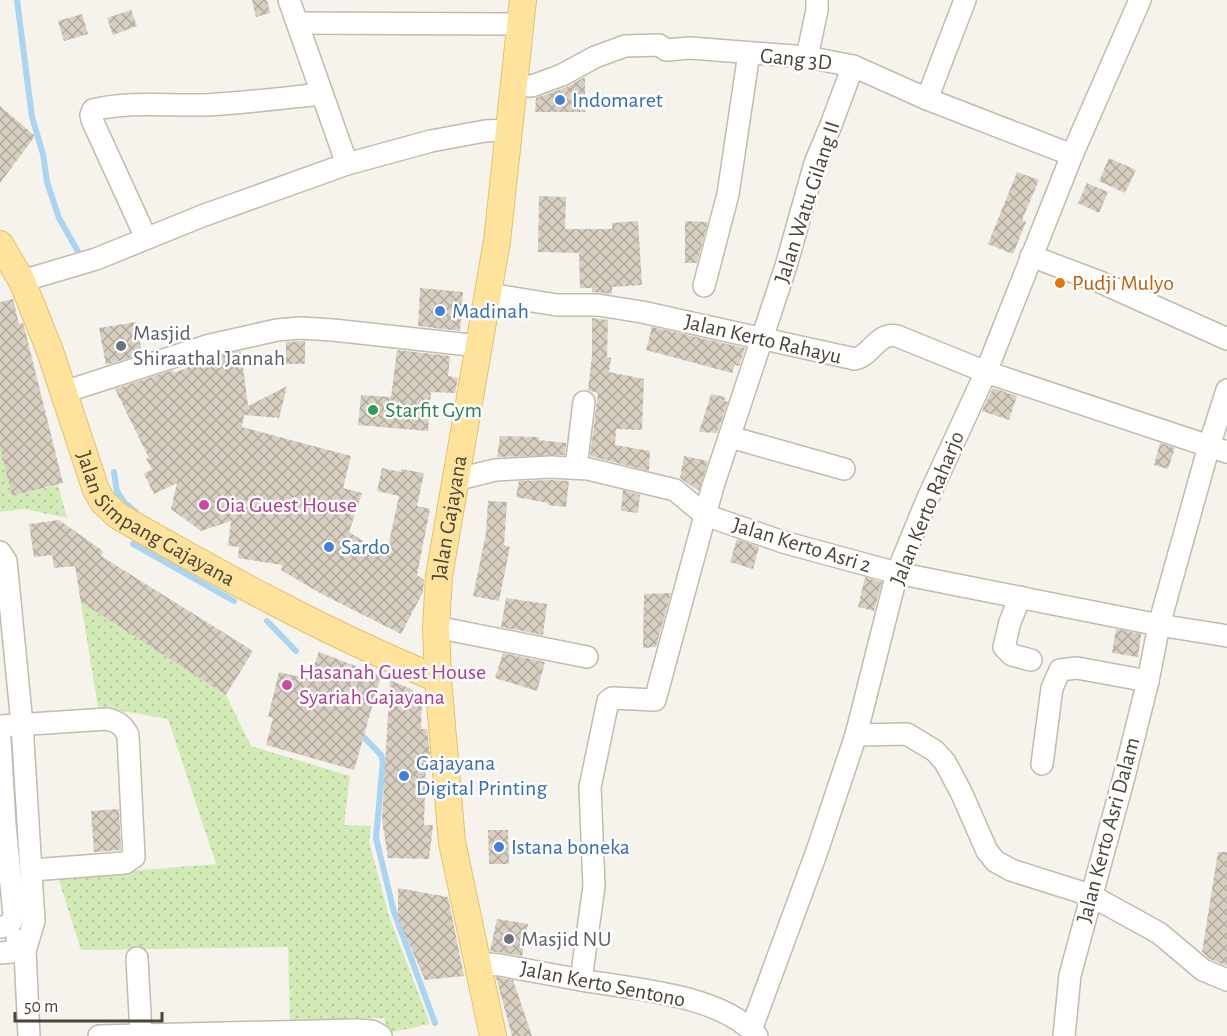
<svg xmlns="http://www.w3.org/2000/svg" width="1227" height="1036" font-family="'Alegreya Sans',sans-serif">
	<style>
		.grass { fill: url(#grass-dots) }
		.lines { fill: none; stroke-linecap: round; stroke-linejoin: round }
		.stream { stroke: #a9d4f2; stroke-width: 6 }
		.building { fill: url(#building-cross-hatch) }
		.minor-casing { stroke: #c2bbae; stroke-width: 24 }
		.major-casing { stroke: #e6c16a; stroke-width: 28 }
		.minor { stroke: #fff; stroke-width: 21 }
		.major { stroke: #ffe39c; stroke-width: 26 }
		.shop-dot { fill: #3f7fe0; stroke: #fff; stroke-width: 2 }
		.food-dot { fill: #e8710a; stroke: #fff; stroke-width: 2 }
		.worship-dot { fill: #6b7280; stroke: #fff; stroke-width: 2 }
		.leisure-dot { fill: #2e9e5b; stroke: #fff; stroke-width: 2 }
		.hotel-dot { fill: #d1479c; stroke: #fff; stroke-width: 2 }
		.labels { text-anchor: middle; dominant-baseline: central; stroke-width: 5; stroke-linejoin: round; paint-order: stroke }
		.street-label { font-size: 22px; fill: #4b4439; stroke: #fff }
		.shop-label { font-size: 22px; fill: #366cbe; stroke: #fff; text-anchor: start }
		.food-label { font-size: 22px; fill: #c56008; stroke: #fff; text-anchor: start }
		.worship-label { font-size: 22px; fill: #5b616d; stroke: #fff; text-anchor: start }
		.leisure-label { font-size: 22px; fill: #27864d; stroke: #fff; text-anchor: start }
		.hotel-label { font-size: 22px; fill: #b23c85; stroke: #fff; text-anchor: start }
	</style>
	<defs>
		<pattern id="grass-dots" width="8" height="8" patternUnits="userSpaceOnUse" patternTransform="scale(1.5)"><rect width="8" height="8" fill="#d2eab5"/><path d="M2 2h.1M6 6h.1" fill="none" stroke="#b6ca9c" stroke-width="1.8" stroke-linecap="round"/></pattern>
		<pattern id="building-cross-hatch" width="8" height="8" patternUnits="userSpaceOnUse" patternTransform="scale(1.5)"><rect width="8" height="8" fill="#d8cfc1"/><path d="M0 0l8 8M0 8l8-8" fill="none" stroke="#b1aa9e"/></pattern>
	</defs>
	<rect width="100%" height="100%" fill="#f6f3ec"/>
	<!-- grass -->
	<g class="grass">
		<polygon points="0,448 12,496 58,485 67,518 24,509 0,512"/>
		<polygon points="79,591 90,598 86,605 226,695 251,746 350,776 344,825 371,826 369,841 389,916 430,1024 388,1033 384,1018 290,1020 288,947 81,950 58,877 216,864 168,719 98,707"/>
	</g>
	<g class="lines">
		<!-- stream -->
		<g class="stream">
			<polyline points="17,0 32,117 43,154 47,182 59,218 80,255"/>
			<polyline points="114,472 117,493"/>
			<polyline points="117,491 124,502 136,512"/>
			<polyline points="133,544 234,601"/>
			<polyline points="267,621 296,651"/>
			<polyline points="358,731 381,755 383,761 376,838 394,912 435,1023"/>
		</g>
	</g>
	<!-- building -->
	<g class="building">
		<polygon points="252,0 267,0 270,13 256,17"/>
		<polygon points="131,10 137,26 113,35 107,18"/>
		<polygon points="82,14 88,34 64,41 58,21"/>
		<polygon points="585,77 585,112 535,112 536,98 567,87"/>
		<polygon points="0,106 35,136 0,183"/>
		<polygon points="1109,158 1136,170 1125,193 1099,181"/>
		<polygon points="1017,172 1039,180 1022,220 1026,222 1013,254 988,244"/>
		<polygon points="1087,183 1108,192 1099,213 1078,203"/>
		<polygon points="539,196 566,197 565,229 612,229 612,223 638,221 642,285 612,287 612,294 592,292 592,288 580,288 579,253 538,252"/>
		<polygon points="685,221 708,222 697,263 685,263"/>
		<polygon points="420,288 463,292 460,331 418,326"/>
		<polygon points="13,299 19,324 23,323 25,330 63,483 12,496 0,448 0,302"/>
		<polygon points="592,318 608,320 607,357 611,358 609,372 644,379 642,430 616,429 615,445 650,451 649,471 590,456 598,393 588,390 592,356"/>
		<polygon points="136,322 142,354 106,365 99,328"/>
		<polygon points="652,327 745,348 739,366 735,365 732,373 646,350"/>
		<polygon points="305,341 305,364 286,364 286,342"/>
		<polygon points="397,350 450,356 448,376 458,378 455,393 431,392 428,431 358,425 361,395 391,397"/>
		<polygon points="241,351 248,406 287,386 279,418 244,415 242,427 351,456 343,488 362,493 349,532 386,556 399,496 377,491 382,468 401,472 401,469 424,473 417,506 430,509 417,575 424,580 423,592 401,634 318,592 281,570 282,565 238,558 239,547 228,546 231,521 201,531 171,509 177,483 154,494 144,474 152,469 146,459 149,458 115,389 173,370 174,373 213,357"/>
		<polygon points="993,388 1017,396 1009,420 982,411"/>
		<polygon points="711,394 726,397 724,401 728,402 717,433 699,432"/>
		<polygon points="500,436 539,437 539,440 566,443 565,455 497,457"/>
		<polygon points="1160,443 1175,448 1168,469 1154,465"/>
		<polygon points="684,456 708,461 699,491 680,478"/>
		<polygon points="551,480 569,481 566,507 548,505 548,503 516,497 519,481"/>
		<polygon points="623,490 640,495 638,513 621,511"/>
		<polygon points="488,501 507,502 504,545 510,547 499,601 473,596 486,533"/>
		<polygon points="59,520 103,551 101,556 253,651 226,695 81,602 75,566 54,568 52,555 34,557 29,524"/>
		<polygon points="737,539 759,547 753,569 730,562"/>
		<polygon points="865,577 882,582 874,611 858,607"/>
		<polygon points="671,593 656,647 643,648 644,594"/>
		<polygon points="506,598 547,604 543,635 501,627"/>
		<polygon points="1116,629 1141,634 1138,657 1112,653"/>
		<polygon points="319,652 381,676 354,770 266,745 273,718 268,717 279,672 309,679"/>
		<polygon points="503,653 545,662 537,691 495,678"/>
		<polygon points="390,680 411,689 422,699 421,729 427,729 430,756 426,756 424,825 433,825 429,859 388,858 382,820"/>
		<polygon points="119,809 121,850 94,852 91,811"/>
		<polygon points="488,830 508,830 509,864 489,864"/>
		<polygon points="1218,852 1227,852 1227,966 1210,959 1202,952"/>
		<polygon points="398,888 448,897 464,976 425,980 398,918"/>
		<polygon points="497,919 528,924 522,956 490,951"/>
		<polygon points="496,977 513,980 532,1036 512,1036"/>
	</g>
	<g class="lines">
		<!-- minor casing -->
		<g class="minor-casing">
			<g id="minor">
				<polyline points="289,0 347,164"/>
				<polyline points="298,23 520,24"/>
				<polyline points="807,57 817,10 817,0"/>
				<polyline points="512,85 532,86 562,75 595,57 625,46 659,45 666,50 690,48 807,57 853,66 927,99 1072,155"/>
				<polyline points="927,99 965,0"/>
				<path d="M146 238 92 120 91 115 93 110C129 101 168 106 205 105 244 103 283 98 321 94"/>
				<polyline points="1031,256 1100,282 1227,339"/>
				<polyline points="22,281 96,259 202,216 347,164 431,141 485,131 508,130"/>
				<polyline points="704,286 728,194 749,53"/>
				<path d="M488 294 557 305H598L642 312 855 359C871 356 877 332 897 336L986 372 1227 452"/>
				<polyline points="64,392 210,345 277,330 300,328 333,330 479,346"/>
				<polyline points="730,437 844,469"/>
				<polyline points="576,468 584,402"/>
				<polyline points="455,480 495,470 551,467 588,469 675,490 705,515 783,542 897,573 1159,625 1227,636"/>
				<polyline points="0,552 6,561 22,724 34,921 25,951 0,953"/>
				<polyline points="1020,597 1010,622 1004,647 1012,655 1031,660"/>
				<polyline points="436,627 587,657"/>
				<path d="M0 726 107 719C118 722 123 725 128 735L134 857 125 863 32 870"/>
				<polyline points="856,735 907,734 935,751 945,762 961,792 987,851 995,861 1011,870 1090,895 1159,933 1203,970 1227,980"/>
				<path d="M0 739 5 825 14 914C12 923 10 926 0 927"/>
				<polyline points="1042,764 1052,688 1060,670 1077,668 1148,681"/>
				<polyline points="17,940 25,951 29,1036"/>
				<polyline points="137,958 141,1034"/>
				<path d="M476 963 500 965C527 970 554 975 581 980 632 989 721 994 757 1036"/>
				<polyline points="581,980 594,886 590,787 608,701 612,698 655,700 713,486 786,266 815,163 831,125 853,66"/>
				<polyline points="751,1030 817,851 856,735 897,573 927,500 986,372 1072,155 1140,0"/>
				<polyline points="99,1036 356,1030 372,1031 381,1036"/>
				<polyline points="1064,1036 1070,975 1124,777 1148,681 1159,625 1209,446 1227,390"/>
			</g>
		</g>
		<!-- major casing -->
		<g class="major-casing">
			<g id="major">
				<path id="s1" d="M0 244 22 281 50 351 96 490 103 502 118 516C223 576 326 633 438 679"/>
				<path id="s2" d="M493 1036 452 842 438 679 436 627 439 576 497 241 523 0"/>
			</g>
		</g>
		<!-- minor -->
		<use href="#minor" class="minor"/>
		<!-- major -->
		<use href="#major" class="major"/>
	</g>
	<!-- markers -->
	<g class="shop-dot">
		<circle cx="560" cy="100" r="6"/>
		<circle cx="440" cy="311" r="6"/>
		<circle cx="329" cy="547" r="6"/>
		<circle cx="404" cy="776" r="6"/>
		<circle cx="499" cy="847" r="6"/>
	</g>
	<circle class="food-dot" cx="1060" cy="283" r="6"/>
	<g class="worship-dot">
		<circle cx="121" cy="346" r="6"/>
		<circle cx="509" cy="939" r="6"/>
	</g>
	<circle class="leisure-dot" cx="373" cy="410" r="6"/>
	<g class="hotel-dot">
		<circle cx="204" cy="505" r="6"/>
		<circle cx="287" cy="685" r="6"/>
	</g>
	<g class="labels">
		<!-- street labels -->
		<g class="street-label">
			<text transform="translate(796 59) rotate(6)">Gang 3D</text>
			<text transform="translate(807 202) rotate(-72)">Jalan Watu Gilang II</text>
			<text transform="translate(763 339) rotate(13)">Jalan Kerto Rahayu</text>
			<text transform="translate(927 508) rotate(-68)">Jalan Kerto Raharjo</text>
			<text stroke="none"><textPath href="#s1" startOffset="328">Jalan Simpang Gajayana</textPath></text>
			<text stroke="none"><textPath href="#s2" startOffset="524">Jalan Gajayana</textPath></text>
			<text transform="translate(802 545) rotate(17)">Jalan Kerto Asri 2</text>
			<text transform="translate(1108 830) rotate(-75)">Jalan Kerto Asri Dalam</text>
			<text transform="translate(603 984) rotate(11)">Jalan Kerto Sentono</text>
		</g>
		<!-- shop labels -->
		<g class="shop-label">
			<text x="572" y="100">Indomaret</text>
			<text x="452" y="311">Madinah</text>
			<text x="341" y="547">Sardo</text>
			<text x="416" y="763">Gajayana<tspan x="416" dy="25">Digital Printing</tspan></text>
			<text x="511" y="847">Istana boneka</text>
		</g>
		<!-- food labels -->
		<g class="food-label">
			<text x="1072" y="283">Pudji Mulyo</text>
		</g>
		<!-- worship labels -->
		<g class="worship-label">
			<text x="133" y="333">Masjid<tspan x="133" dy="25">Shiraathal Jannah</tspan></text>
			<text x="521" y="939">Masjid NU</text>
		</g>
		<!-- leisure labels -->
		<g class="leisure-label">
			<text x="385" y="410">Starfit Gym</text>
		</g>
		<!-- hotel labels -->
		<g class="hotel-label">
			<text x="216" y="505">Oia Guest House</text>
			<text x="299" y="672">Hasanah Guest House<tspan x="299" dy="25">Syariah Gajayana</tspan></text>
		</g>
	</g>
	<!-- scale -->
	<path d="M15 1012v9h147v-9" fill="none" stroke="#4b4439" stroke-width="3"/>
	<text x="24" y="1012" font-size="18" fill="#4b4439" stroke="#ffffff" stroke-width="4.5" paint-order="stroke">50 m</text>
</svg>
